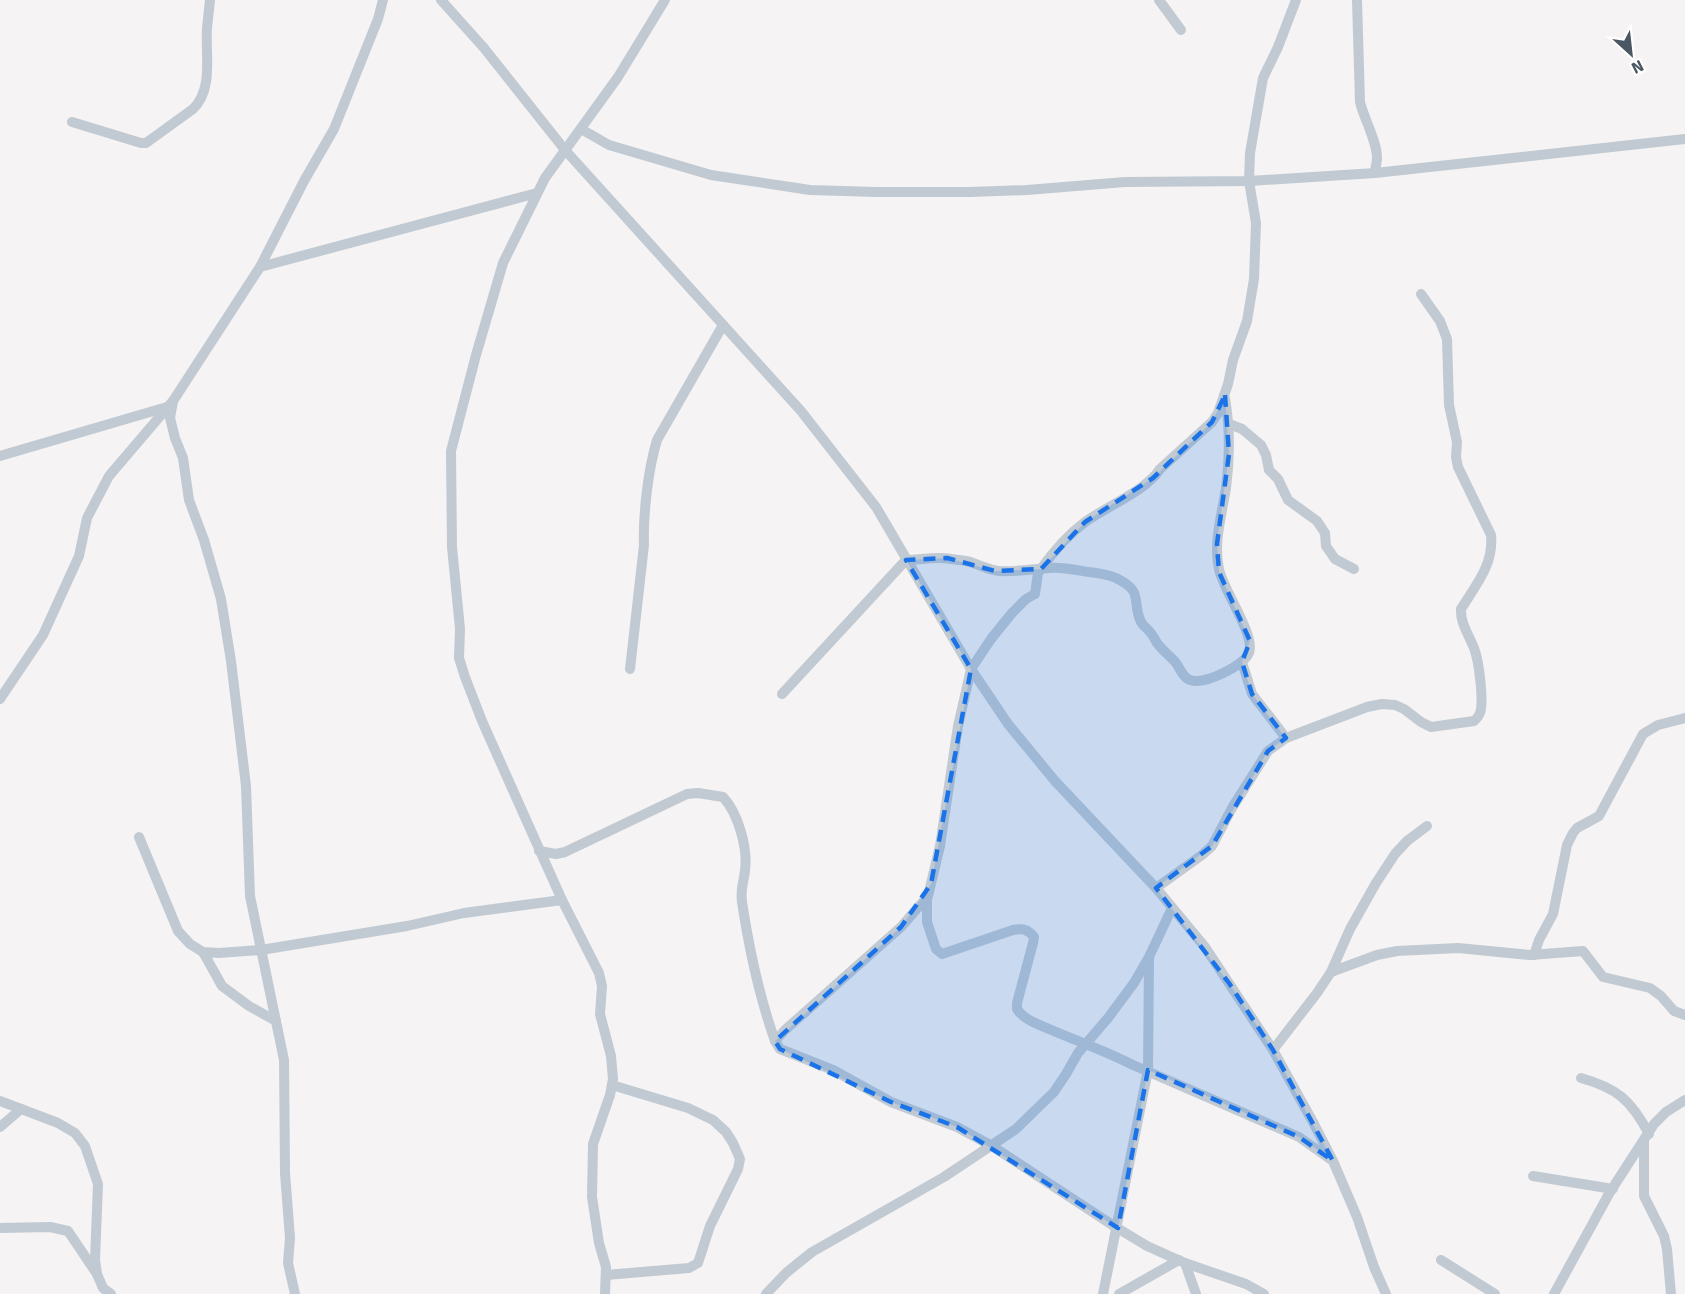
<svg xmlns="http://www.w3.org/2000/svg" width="1685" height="1294" font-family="Signika,sans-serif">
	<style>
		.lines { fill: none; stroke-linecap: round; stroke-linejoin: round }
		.minor { stroke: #c1cad2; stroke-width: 10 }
		.marked { fill: #1a73e8; fill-opacity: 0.2; stroke: #1a73e8; stroke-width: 4.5; stroke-dasharray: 12 8; stroke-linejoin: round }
	</style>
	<rect width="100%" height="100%" fill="#f5f3f3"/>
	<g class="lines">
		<!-- minor -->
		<g class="minor">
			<polyline points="441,0 484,48 565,150 801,411 876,507 971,669 1008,724 1055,781 1156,888 1205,947 1273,1050 1314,1124 1333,1161 1357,1217 1374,1267 1386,1294"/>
			<polyline points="1159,0 1181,30"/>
			<path d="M1357 0 1360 102C1364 119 1377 141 1377 158 1377 163 1375 168 1375 173"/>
			<path d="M72 122 141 143H146L193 109C214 89 205 53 207 28 208 19 209 9 210 0"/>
			<polyline points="581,129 609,145 711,175 810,190 876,192 970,192 1027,190 1125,182 1249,181 1375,173 1685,139"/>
			<polyline points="260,267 537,193"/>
			<polyline points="173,401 170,418 175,438 183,458 189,500 204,540 221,599 231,661 246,786 250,896 284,1060 285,1173 290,1238 288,1263 295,1294"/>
			<polyline points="1229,424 1242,429 1261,445 1266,455 1269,470 1278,479 1288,500 1317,521 1325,533 1326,546 1335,559 1354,569"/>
			<polyline points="0,456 167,407"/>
			<polyline points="1242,662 1252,694 1286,738"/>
			<path d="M630 669 644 545C643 514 648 470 657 440L723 325"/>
			<path d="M782 694 906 560C920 560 937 556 951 559 958 560 967 560 973 563 982 566 989 570 999 571 1016 572 1032 569 1049 568 1062 567 1076 570 1089 572 1098 573 1107 574 1116 578 1145 592 1131 601 1141 622 1143 626 1147 628 1150 632 1153 635 1155 640 1157 643 1163 651 1170 656 1176 663 1180 668 1183 678 1190 680 1205 685 1243 666 1249 653 1256 636 1223 590 1219 569 1213 543 1222 514 1226 488 1230 458 1230 428 1225 398"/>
			<polyline points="0,699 43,635 79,556 87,518 109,476 173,401 260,267 304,181 334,129 378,19 383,0"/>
			<polyline points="139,837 178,931 190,944 203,952 219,953 261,950 407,926 464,913 562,900"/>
			<path d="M539 851 556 854 565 852 687 794 698 793 723 797C738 813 748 848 745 870 744 883 740 887 742 902 749 948 759 996 775 1041"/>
			<path d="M1156 888 1202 855 1212 846 1232 808 1268 751 1286 738 1367 707 1382 704 1395 705 1404 709 1421 722 1431 727 1474 721C1477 718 1478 718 1480 713 1484 701 1479 661 1474 648 1469 635 1460 623 1461 609 1476 585 1494 564 1491 535L1458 467 1456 457 1457 442 1449 405 1447 339 1440 321 1421 294"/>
			<path d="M927 896V922L936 949 942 954 1013 930C1022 928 1028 929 1034 937L1033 943 1017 1003V1009C1024 1020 1038 1024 1049 1029 1077 1041 1106 1051 1133 1065L1299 1137 1330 1159"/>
			<polyline points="203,952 222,986 249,1006 276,1021"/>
			<polyline points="1534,955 1539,940 1553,914 1567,845 1573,833 1577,828 1599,816 1643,734 1658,725 1685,718"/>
			<polyline points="1331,972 1377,955 1397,951 1458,948 1530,955 1583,951 1603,977 1650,988 1661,996 1674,1011 1685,1015"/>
			<polyline points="1273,1050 1317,993 1331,972 1350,929 1376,883 1395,854 1407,841 1427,826"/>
			<path d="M1581 1078C1617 1088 1631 1100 1649 1134"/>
			<polyline points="0,1101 58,1123 75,1133 85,1146 98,1184 95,1260 97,1274"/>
			<polyline points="0,1127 21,1109"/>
			<polyline points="1644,1141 1644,1196 1664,1236 1667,1249 1671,1294"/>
			<polyline points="1533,1176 1613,1189"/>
			<polyline points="0,1228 50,1227 68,1231 97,1274 103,1288 111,1294"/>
			<polyline points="1441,1260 1495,1294"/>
			<polyline points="1185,1263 1196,1294"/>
			<polyline points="606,1275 689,1268 698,1263 710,1226 738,1169 740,1159 733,1143 726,1132 713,1120 688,1108 612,1085"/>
			<polyline points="605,1294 606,1267 599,1243 592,1197 593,1144 610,1095 613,1079 611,1056 600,1014 602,986 599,973 562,900 482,721 465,677 459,658 460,629 452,547 451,451 476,355 503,263 545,178 618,77 665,0"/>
			<polyline points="766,1294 786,1273 812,1252 944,1177 1016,1129 1054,1092 1066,1074 1078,1053 1108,1018 1134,983 1149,957 1172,908"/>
			<polyline points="1103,1294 1148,1070 1149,958"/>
			<polyline points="1119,1294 1179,1260"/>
			<path d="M1264 1294 1246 1284 1185 1263 1147 1246 1114 1226 992 1146 957 1127 891 1102 833 1070 780 1049 775 1041 785 1030 901 927 928 896 940 846 958 726 971 669 991 639 1012 613 1026 599 1035 594 1038 573 1041 569C1053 552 1069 534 1085 522 1106 507 1147 490 1160 469L1212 422 1218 413 1228 384 1233 360 1247 321 1254 279 1256 223 1249 181 1250 153 1263 78 1278 47 1296 0"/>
			<polyline points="1554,1294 1610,1192 1654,1124 1666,1112 1685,1100"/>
		</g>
	</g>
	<!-- marked area -->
	<path class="marked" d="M1225 395 1229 454 1217 544 1219 572 1250 641 1242 662 1252 694 1286 738 1268 751 1212 846 1156 888 1229 983 1273 1050 1333 1161 1299 1137 1148 1070 1118 1228 957 1127 891 1102 780 1049 775 1041 901 927 931 884 971 669 906 560 947 558 995 571 1041 569 1085 522 1153 478 1212 422Z"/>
	<!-- north arrow -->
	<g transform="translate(1631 54) rotate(153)" stroke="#ffffff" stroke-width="4.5" paint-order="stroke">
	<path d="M0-4.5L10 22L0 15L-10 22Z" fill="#4a5661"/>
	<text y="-9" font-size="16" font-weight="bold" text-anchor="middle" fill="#4a5661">N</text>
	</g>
</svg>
